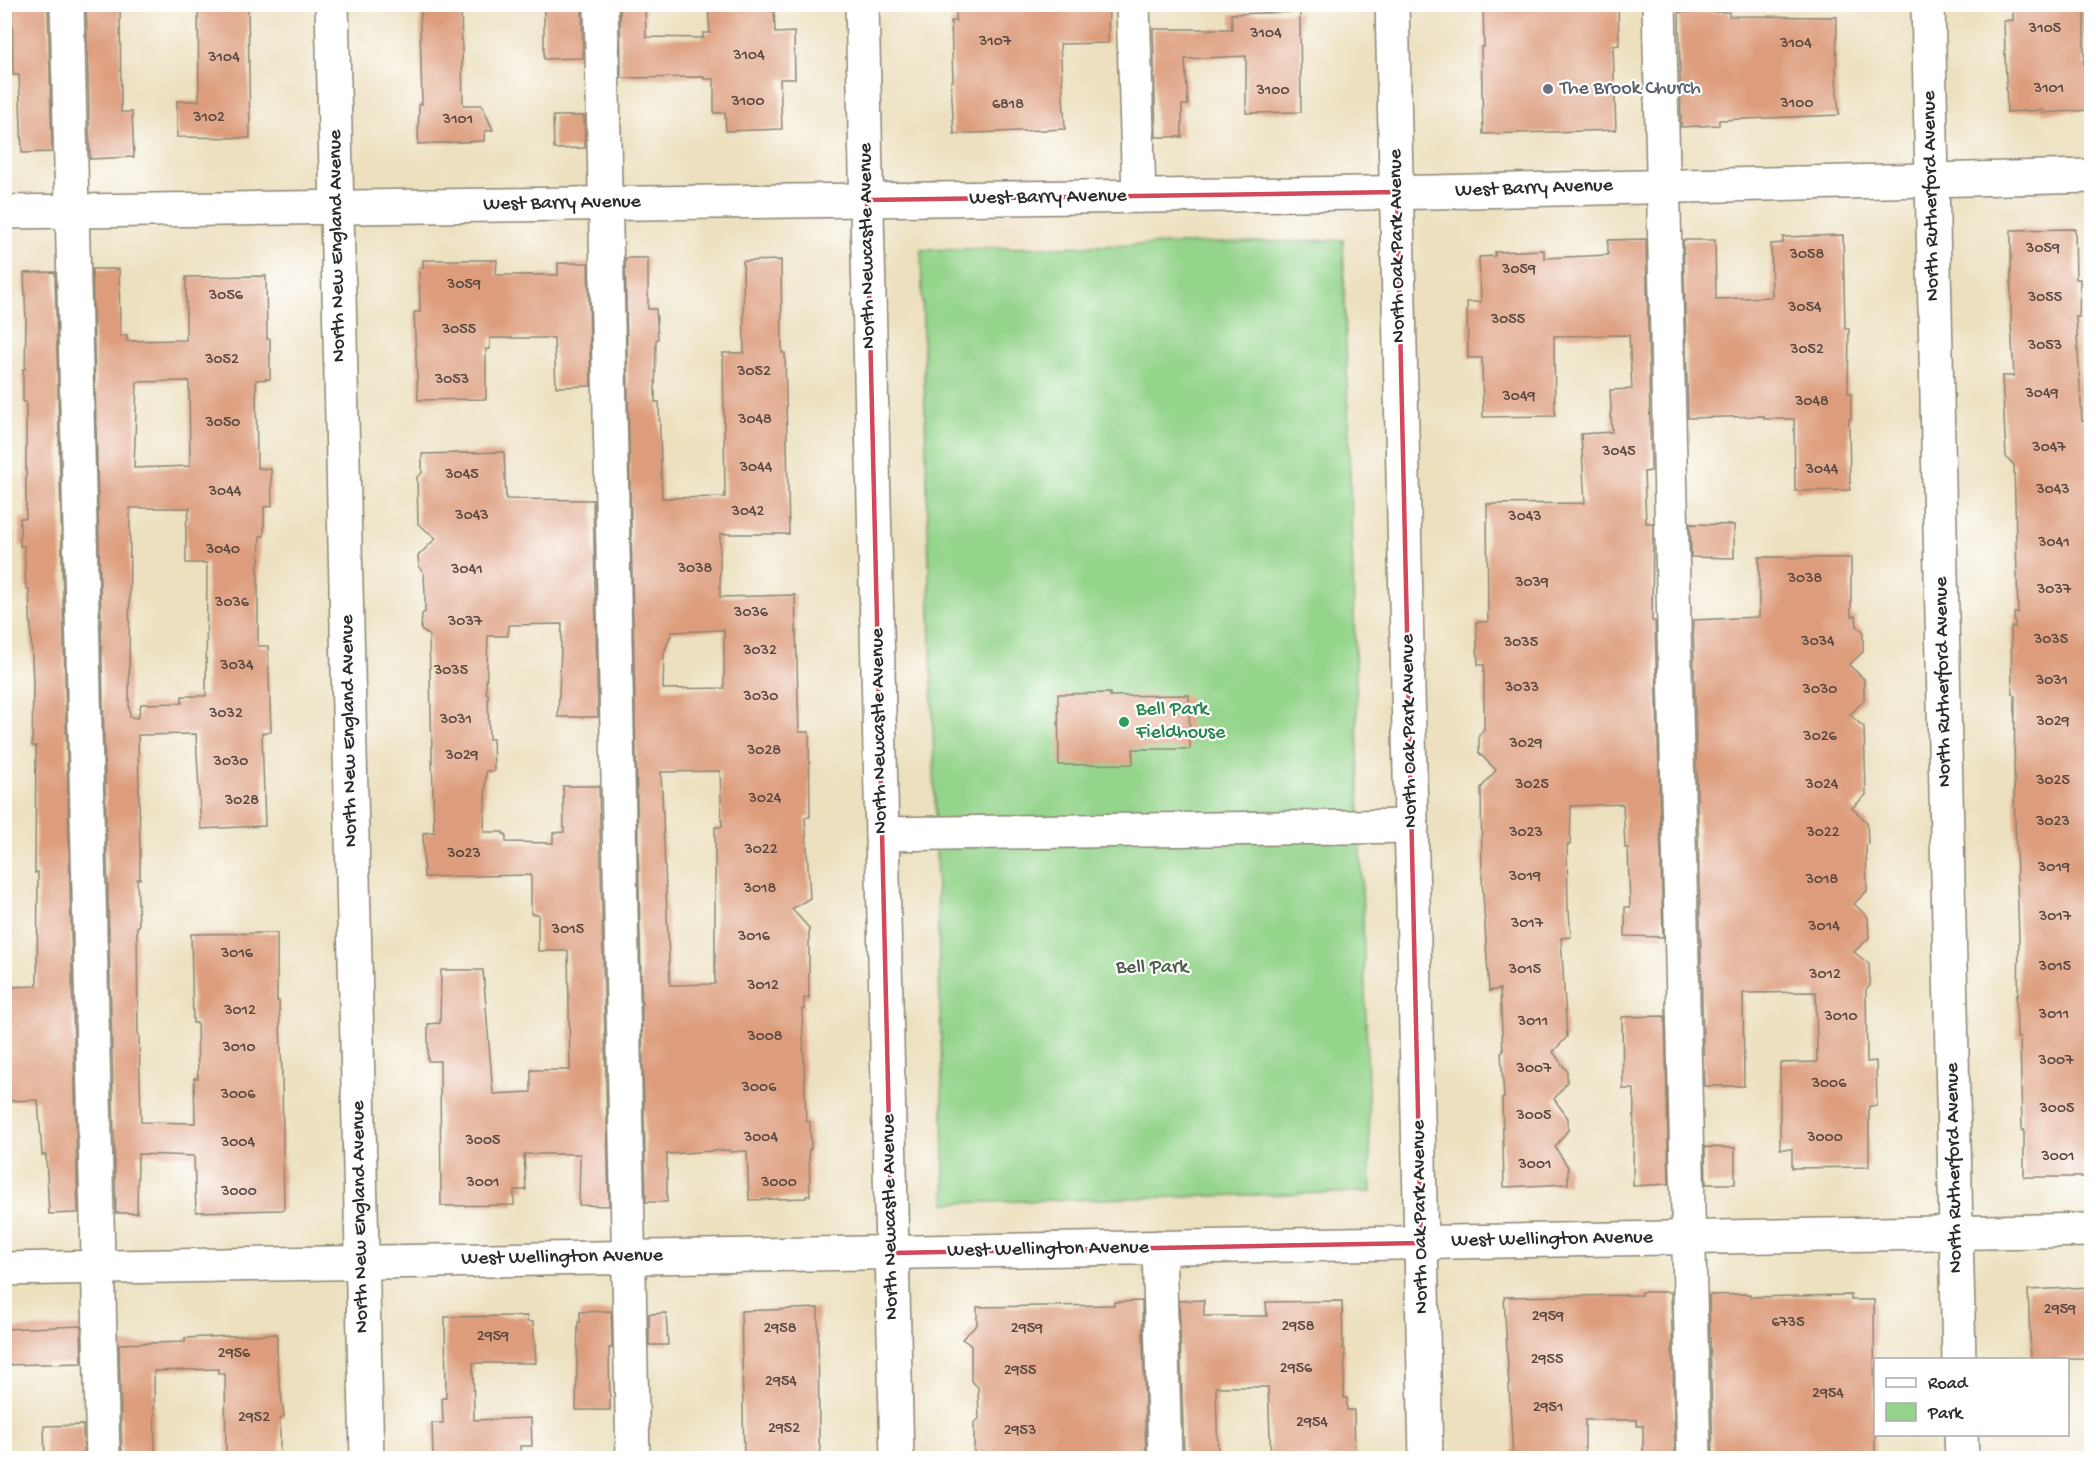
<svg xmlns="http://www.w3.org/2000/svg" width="2096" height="1463" font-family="'Gochi Hand',sans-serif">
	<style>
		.green { fill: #94d48b; stroke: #60805b; stroke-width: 1.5 }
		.building { fill: #dd9d7d; fill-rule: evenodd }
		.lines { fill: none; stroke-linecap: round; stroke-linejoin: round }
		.minor-casing { stroke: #8c8675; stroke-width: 36 }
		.minor { stroke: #fff; stroke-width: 33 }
		.marked { fill: none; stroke: #d1495b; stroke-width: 4.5; stroke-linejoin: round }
		.worship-dot { fill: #6b7280; stroke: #fff; stroke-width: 2 }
		.leisure-dot { fill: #2e9e5b; stroke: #fff; stroke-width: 2 }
		.labels { text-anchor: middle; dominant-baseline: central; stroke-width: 4.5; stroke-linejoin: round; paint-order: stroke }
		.number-label { font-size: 16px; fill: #584840 }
		.worship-label { font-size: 20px; fill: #5b616d; stroke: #fff; text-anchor: start }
		.street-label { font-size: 20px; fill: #2b2b2b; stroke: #fff }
		.leisure-label { font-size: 20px; fill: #27864d; stroke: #fff; text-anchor: start }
		.park-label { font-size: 20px; fill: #4a5e48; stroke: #fff }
	</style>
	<rect width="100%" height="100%" fill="#fff"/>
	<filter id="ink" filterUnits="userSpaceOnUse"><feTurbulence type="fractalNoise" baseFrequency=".0167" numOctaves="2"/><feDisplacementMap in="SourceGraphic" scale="12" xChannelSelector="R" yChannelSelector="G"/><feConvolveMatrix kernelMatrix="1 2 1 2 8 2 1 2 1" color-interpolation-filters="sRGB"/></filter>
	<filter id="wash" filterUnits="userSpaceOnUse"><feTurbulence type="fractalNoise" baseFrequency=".008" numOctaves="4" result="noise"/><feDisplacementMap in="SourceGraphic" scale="24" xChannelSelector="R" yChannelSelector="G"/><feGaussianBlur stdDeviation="1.35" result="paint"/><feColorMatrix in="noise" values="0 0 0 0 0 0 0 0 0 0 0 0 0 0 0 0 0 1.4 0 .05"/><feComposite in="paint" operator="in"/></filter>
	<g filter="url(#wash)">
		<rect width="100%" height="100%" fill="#ece0bf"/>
		<!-- green -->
		<polygon class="green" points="1343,240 1371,1192 945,1203 921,250"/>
		<g id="blocks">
			<!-- building -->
			<g class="building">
				<polygon points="12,4 48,4 52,152 22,153 19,75 13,75"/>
				<polygon points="86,4 120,4 121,112 132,112 134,157 90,159"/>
				<polygon points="198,4 248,4 250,138 177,137 177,101 199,101"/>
				<polygon points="422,4 461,4 463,105 482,105 493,130 485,131 484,141 418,144 419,104 422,104 420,23"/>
				<polygon points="544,4 582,4 583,58 544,59"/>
				<polygon points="620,4 645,4 646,37 703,38 703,33 710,33 708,4 774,4 775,33 794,32 795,79 780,79 782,129 726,131 725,113 714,113 714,79 704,79 704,77 621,78"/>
				<polygon points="956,4 1109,4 1108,43 1060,44 1065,129 954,134 951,81 953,81 951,21 956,21"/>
				<polygon points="1483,4 1618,4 1619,45 1613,46 1616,130 1483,134 1481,47 1484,47"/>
				<polygon points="2013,4 2084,4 2084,64 2091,64 2091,110 2042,113 2043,110 2007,112 2004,21 2013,20"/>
				<polygon points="1300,12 1301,112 1246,113 1246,56 1185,59 1188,105 1182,105 1182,137 1156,137 1153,29 1232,29 1231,14"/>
				<polygon points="1679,12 1729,12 1729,16 1837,17 1836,78 1839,115 1719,120 1719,125 1681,127"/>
				<polygon points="553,116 584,116 585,148 554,149"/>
				<polygon points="2075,229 2076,279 2080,279 2079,317 2076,317 2082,421 2091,421 2091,1177 2024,1177 2024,1130 2022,1130 2020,1038 2017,1038 2016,995 2018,995 2019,939 2014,790 2015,696 2012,694 2011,627 2015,627 2014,613 2018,613 2015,501 2014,465 2006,457 2002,376 2014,376 2011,323 2011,230"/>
				<polygon points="1843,235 1845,329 1849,329 1848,393 1851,393 1851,419 1849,419 1850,490 1795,491 1794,419 1764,419 1764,416 1688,418 1683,240 1715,240 1716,299 1772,297 1771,244 1783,243 1783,237"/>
				<polygon points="1646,239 1651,471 1644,472 1646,523 1653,523 1652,621 1655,621 1663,937 1625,936 1625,907 1630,907 1628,848 1625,848 1623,804 1571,806 1570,845 1567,845 1568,911 1569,911 1571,937 1561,938 1567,1037 1553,1052 1567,1071 1567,1083 1554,1099 1568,1118 1568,1130 1555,1147 1568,1167 1568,1184 1504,1187 1502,1099 1504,1098 1501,1052 1503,1052 1500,989 1489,991 1482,877 1481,788 1496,770 1479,753 1479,735 1484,729 1484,665 1478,665 1476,622 1488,622 1487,504 1585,503 1581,434 1612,432 1610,390 1632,389 1629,335 1554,336 1555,416 1483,417 1482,358 1468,358 1467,302 1481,302 1479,257 1495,256 1495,252 1544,250 1544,258 1608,255 1608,240"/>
				<path d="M625 258H648V309H656L658 339 656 340 655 402H659L662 498 725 497 723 353H744L743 261 781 260 782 353H785L789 534H720V597L795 595 799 732H809L810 817H805L810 898 792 909 809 928V998H804V1009H802L806 1121 810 1122 811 1149H809L810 1196H806V1198L749 1200 747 1151 730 1152V1150L667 1154V1202H646ZM724 630V688L663 689 664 653 672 632ZM720 771 722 827H715V984L670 985 661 772Z"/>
				<polygon points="423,260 497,260 496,275 558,275 558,263 588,263 591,386 556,387 554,338 490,338 490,349 486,349 486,399 418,400 414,312 420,312 419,268 423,268"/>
				<path d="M92 269H119L120 336 127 335V341L186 340V277L266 276 267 339H270V379L256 380 257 465 258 468 271 469 272 506 264 507V536H260L259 563H258V646H268L271 732 262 733 265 826 201 829 196 734 138 735 140 854V879H137L139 926 137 927 138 1035H139L141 1122 195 1123 194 1078H198L197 1023H193L191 934 277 933V1001H279L282 1075 284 1210 196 1212 194 1156 138 1154 137 1213H116ZM189 381 190 466 134 468 137 382ZM130 508H190L186 525V563H207L206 696H182V703L141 704 138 718 130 717 129 704Z"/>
				<polygon points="55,272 78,1213 49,1214 46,1155 42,1155 38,1100 4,1101 4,987 37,986 38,872 35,873 35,864 36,746 32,746 33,683 29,589 26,589 24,546 20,546 20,518 26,518 26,402 23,402 23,369 25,369 26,321 24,273"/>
				<polygon points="504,452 506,499 593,500 598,717 558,717 562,624 509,625 508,636 488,636 486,693 488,693 489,739 493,739 494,771 486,771 484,832 503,832 503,834 506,834 506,842 553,843 553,833 564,832 563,786 599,786 609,1206 579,1205 580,1154 524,1154 526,1190 514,1190 514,1205 441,1206 440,1061 428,1061 428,1024 440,1023 441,970 483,970 493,1094 531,1092 531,1070 570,1070 568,951 538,951 538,914 531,914 531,875 424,877 423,833 434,832 429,635 421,630 422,614 425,612 425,595 424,573 419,567 418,556 436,538 418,524 417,477 422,473 422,454"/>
				<polygon points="1690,524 1734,525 1734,558 1691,557"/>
				<polygon points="1759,557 1851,558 1851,616 1856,616 1857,626 1863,631 1863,652 1849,665 1864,679 1864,700 1850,715 1864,727 1866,795 1852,808 1867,822 1868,844 1866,845 1867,891 1854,904 1868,917 1869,938 1854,952 1869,964 1870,986 1866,989 1867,1062 1876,1061 1877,1106 1869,1106 1869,1167 1792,1168 1792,1149 1780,1149 1780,1063 1817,1062 1816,992 1743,993 1744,1086 1704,1086 1693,620 1759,617"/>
				<polygon points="1110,693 1110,696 1189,695 1190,749 1133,749 1133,764 1059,765 1058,694"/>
				<polygon points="1665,1016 1669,1184 1633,1186 1634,1089 1623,1089 1622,1017"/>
				<polygon points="1705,1147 1735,1148 1735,1184 1706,1184"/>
				<polygon points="2091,1287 2091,1359 2031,1359 2028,1290"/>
				<polygon points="1641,1292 1671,1292 1675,1458 1643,1458 1643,1426 1637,1426 1637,1420 1585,1420 1585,1458 1513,1458 1504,1297 1641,1295"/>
				<polygon points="1750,1294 1750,1297 1851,1295 1851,1300 1874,1300 1875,1458 1806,1458 1805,1454 1747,1454 1747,1458 1713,1458 1709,1295"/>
				<polygon points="1204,1300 1204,1316 1267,1316 1266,1302 1342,1301 1343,1349 1345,1349 1344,1398 1347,1398 1347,1410 1354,1410 1355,1458 1271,1458 1268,1387 1216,1387 1218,1458 1184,1458 1179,1301"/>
				<polygon points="1142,1301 1146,1458 974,1458 974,1423 979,1419 978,1387 971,1381 971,1345 962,1339 977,1325 977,1307 1114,1305 1114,1302"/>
				<polygon points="818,1308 819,1442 822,1458 744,1458 741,1311"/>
				<polygon points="611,1311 612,1348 609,1348 610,1410 576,1410 578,1322 580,1322 580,1312"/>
				<polygon points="666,1313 668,1345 649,1345 649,1314"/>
				<polygon points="527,1316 527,1322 533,1322 536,1363 473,1363 474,1420 531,1418 532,1446 520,1446 521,1458 433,1458 432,1423 443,1423 442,1398 446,1398 445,1317"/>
				<polygon points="81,1326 82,1363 4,1365 4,1329"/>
				<polygon points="277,1334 277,1363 284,1416 280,1419 280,1458 226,1458 225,1374 218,1374 218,1369 154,1371 155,1458 122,1458 119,1344 185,1342 185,1338"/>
				<polygon points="83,1425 84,1458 45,1458 44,1426"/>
			</g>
		</g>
	</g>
	<g filter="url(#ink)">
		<use href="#blocks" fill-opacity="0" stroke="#8c8675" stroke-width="1.5"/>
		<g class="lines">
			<!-- minor casing -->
			<g class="minor-casing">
				<g id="minor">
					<polyline points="67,4 103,1458"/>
					<polyline points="332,4 367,1458"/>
					<polyline points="601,4 633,1458"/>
					<polyline points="862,4 897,1458"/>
					<polyline points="1133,4 1139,196"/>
					<polyline points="1392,4 1426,1458"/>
					<polyline points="1659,4 1694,1458"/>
					<polyline points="1928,4 1959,1360"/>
					<polyline points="4,212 1434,192 2092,176"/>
					<polyline points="882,834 1412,826"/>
					<polyline points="1159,1247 1165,1458"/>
					<polyline points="4,1269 2092,1230"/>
					<polyline points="1961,1434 1962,1458"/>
				</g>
			</g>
			<!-- minor -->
			<use href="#minor" class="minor"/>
		</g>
	</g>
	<!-- marked area -->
	<path class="marked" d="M1397 192 1421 1243 892 1253 867 200Z"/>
	<!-- markers -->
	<circle class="worship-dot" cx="1548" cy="89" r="6"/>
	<circle class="leisure-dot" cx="1124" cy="722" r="6"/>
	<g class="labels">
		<!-- number labels -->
		<g class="number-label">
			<text x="2045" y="29">3105</text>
			<text x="1266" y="34">3104</text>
			<text x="995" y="42">3107</text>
			<text x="1796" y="44">3104</text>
			<text x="749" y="56">3104</text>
			<text x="224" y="58">3104</text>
			<text x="2049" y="89">3101</text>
			<text x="1273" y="91">3100</text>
			<text x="748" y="102">3100</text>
			<text x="1797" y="104">3100</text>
			<text x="1008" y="105">6818</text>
			<text x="209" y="118">3102</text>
			<text x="458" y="120">3101</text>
			<text x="2043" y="249">3059</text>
			<text x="1807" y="255">3058</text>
			<text x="1519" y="270">3059</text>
			<text x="464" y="285">3059</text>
			<text x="226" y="296">3056</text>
			<text x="2045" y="298">3055</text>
			<text x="1805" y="308">3054</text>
			<text x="1508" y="320">3055</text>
			<text x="459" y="330">3055</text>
			<text x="2045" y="346">3053</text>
			<text x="1807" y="350">3052</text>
			<text x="222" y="360">3052</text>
			<text x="754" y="372">3052</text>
			<text x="452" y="380">3053</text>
			<text x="2042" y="394">3049</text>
			<text x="1519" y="397">3049</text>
			<text x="1812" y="402">3048</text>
			<text x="755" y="420">3048</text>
			<text x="223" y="423">3050</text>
			<text x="2049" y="448">3047</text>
			<text x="1619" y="452">3045</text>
			<text x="756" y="468">3044</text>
			<text x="1822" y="470">3044</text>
			<text x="462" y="475">3045</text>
			<text x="2053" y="490">3043</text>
			<text x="225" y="492">3044</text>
			<text x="748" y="512">3042</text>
			<text x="472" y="516">3043</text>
			<text x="1525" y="517">3043</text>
			<text x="2054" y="543">3041</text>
			<text x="223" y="550">3040</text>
			<text x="695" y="569">3038</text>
			<text x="467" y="570">3041</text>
			<text x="1805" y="579">3038</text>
			<text x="1532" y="583">3039</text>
			<text x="2054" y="590">3037</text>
			<text x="232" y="603">3036</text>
			<text x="751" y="613">3036</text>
			<text x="465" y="622">3037</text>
			<text x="2051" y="640">3035</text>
			<text x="1818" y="642">3034</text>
			<text x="1521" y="643">3035</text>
			<text x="760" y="651">3032</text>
			<text x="237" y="666">3034</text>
			<text x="451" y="671">3035</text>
			<text x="2052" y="681">3031</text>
			<text x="1522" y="688">3033</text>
			<text x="1820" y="690">3030</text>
			<text x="761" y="697">3030</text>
			<text x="226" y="714">3032</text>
			<text x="456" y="720">3031</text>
			<text x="2053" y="722">3029</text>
			<text x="1820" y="737">3026</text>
			<text x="1526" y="744">3029</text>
			<text x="764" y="751">3028</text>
			<text x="462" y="756">3029</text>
			<text x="231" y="762">3030</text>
			<text x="2053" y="781">3025</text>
			<text x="1532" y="785">3025</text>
			<text x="1822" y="785">3024</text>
			<text x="765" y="799">3024</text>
			<text x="242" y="801">3028</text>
			<text x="2053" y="822">3023</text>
			<text x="1526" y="833">3023</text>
			<text x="1823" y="833">3022</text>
			<text x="761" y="850">3022</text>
			<text x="464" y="854">3023</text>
			<text x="2054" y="868">3019</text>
			<text x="1525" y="877">3019</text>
			<text x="1822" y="880">3018</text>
			<text x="760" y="889">3018</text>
			<text x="2055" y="917">3017</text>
			<text x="1527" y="924">3017</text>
			<text x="1824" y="927">3014</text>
			<text x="568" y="930">3015</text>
			<text x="754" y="937">3016</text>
			<text x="237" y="954">3016</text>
			<text x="2055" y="967">3015</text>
			<text x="1525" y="970">3015</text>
			<text x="1825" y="975">3012</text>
			<text x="763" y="986">3012</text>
			<text x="240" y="1011">3012</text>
			<text x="2054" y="1015">3011</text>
			<text x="1841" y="1017">3010</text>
			<text x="1533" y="1022">3011</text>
			<text x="765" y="1037">3008</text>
			<text x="239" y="1048">3010</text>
			<text x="2056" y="1061">3007</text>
			<text x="1534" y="1069">3007</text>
			<text x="1829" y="1084">3006</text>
			<text x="759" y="1088">3006</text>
			<text x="238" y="1095">3006</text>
			<text x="2057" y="1109">3005</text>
			<text x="1534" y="1116">3005</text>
			<text x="761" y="1138">3004</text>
			<text x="1825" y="1138">3000</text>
			<text x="483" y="1141">3005</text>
			<text x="238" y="1143">3004</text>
			<text x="2058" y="1157">3001</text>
			<text x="1535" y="1165">3001</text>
			<text x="483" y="1183">3001</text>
			<text x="779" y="1183">3000</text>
			<text x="239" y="1192">3000</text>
			<text x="2060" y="1310">2959</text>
			<text x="1548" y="1317">2959</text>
			<text x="1788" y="1323">6735</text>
			<text x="1298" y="1327">2958</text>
			<text x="780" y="1329">2958</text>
			<text x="1027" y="1329">2959</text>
			<text x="493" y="1337">2959</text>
			<text x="234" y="1354">2956</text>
			<text x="1547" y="1360">2955</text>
			<text x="1296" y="1369">2956</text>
			<text x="1020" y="1371">2955</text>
			<text x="781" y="1382">2954</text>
			<text x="1828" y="1394">2954</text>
			<text x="1548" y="1408">2951</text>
			<text x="254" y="1418">2952</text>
			<text x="1312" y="1423">2954</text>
			<text x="784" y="1429">2952</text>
			<text x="1020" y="1431">2953</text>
		</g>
		<!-- worship labels -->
		<g class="worship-label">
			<text x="1560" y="89">The Brook Church</text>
		</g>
		<!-- street labels -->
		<g class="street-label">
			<text transform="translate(1534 189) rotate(-2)">West Barry Avenue</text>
			<text transform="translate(1932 196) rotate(-91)">North Rutherford Avenue</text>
			<text transform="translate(1048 198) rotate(-1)">West Barry Avenue</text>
			<text transform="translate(562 204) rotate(-1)">West Barry Avenue</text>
			<text transform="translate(338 246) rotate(-91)">North New England Avenue</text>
			<text transform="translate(868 246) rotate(-91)">North Newcastle Avenue</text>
			<text transform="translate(1398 246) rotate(-91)">North Oak Park Avenue</text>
			<text transform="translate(1944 682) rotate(-91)">North Rutherford Avenue</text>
			<text transform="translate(350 731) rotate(-91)">North New England Avenue</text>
			<text transform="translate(880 731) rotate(-91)">North Newcastle Avenue</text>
			<text transform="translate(1410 731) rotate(-91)">North Oak Park Avenue</text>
			<text transform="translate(1955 1168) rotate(-91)">North Rutherford Avenue</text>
			<text transform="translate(361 1217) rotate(-91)">North New England Avenue</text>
			<text transform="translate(891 1217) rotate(-91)">North Newcastle Avenue</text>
			<text transform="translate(1421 1217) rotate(-91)">North Oak Park Avenue</text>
			<text transform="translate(1552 1240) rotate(-1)">West Wellington Avenue</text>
			<text transform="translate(1048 1250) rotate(-1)">West Wellington Avenue</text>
			<text transform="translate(562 1258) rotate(-1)">West Wellington Avenue</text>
		</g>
		<!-- leisure labels -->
		<g class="leisure-label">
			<text x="1136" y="710">Bell Park<tspan x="1136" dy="23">Fieldhouse</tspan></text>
		</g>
		<!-- park labels -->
		<g class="park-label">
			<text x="1152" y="968">Bell Park</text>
		</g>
	</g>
	<!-- margin -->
	<rect width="2096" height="1463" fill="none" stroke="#fff" stroke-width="24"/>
	<!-- legend -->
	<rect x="1874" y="1358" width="195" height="78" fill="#ffffff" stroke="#aaaaaa" stroke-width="1.5"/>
	<rect x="1886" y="1378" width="30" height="9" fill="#ffffff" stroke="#aaaaaa" stroke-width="1.5"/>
	<text x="1928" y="1388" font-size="18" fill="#2b2b2b">Road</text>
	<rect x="1886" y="1403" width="30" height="18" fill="#94d48b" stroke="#aaaaaa" stroke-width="1.5"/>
	<text x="1928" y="1418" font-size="18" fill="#2b2b2b">Park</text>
</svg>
